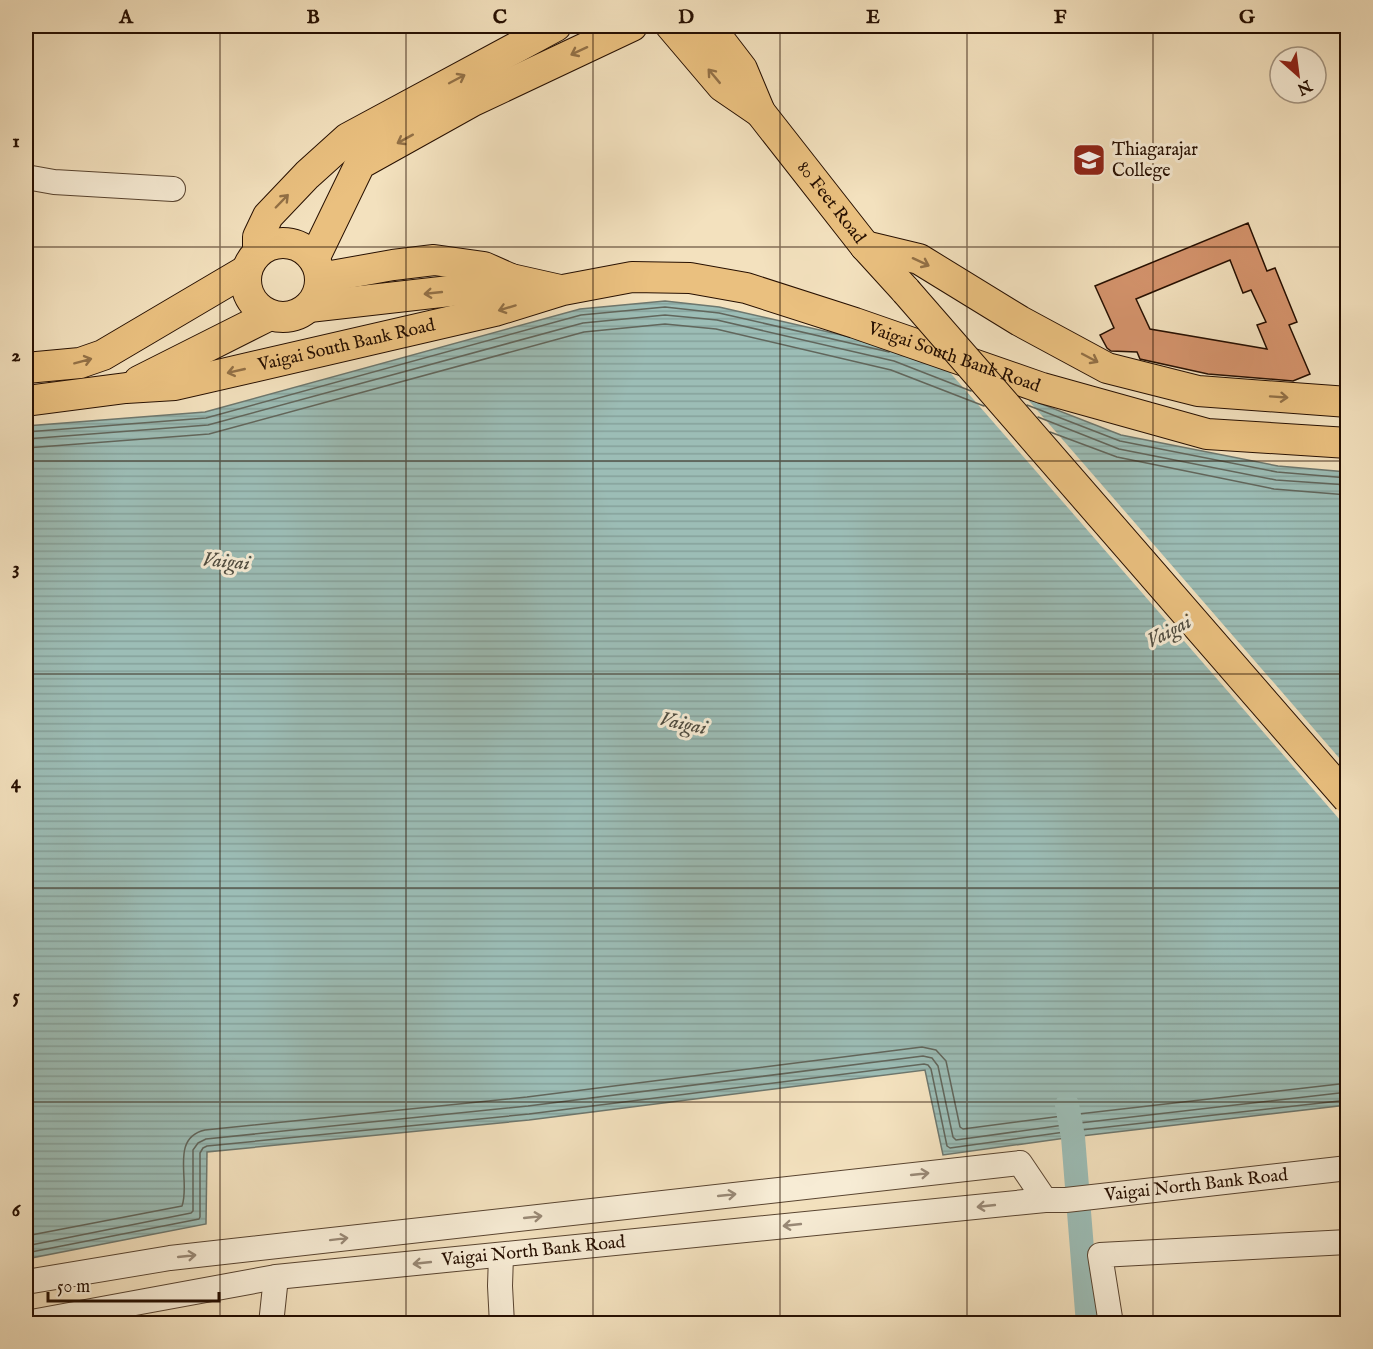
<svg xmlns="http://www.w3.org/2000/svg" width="1373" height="1349" font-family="'IM FELL English',serif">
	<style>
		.water { fill: url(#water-rules); stroke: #6d776e; stroke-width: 1.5 }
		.pier { fill: #f3e1be }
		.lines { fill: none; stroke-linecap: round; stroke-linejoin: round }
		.shore { stroke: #61665c; stroke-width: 1.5 }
		.canal { stroke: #9cbdb6; stroke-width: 24 }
		.building { fill: #d4936c; stroke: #260f01; stroke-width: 1.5; fill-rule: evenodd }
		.minor-casing { stroke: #594430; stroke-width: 26 }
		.major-casing { stroke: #260f01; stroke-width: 32 }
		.minor { stroke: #f7ecd5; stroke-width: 24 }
		.major { stroke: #eac07f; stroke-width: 30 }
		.major-bridge-casing { stroke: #260f01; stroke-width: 32; stroke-linecap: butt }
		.major-bridge { stroke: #eac07f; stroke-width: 30 }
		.oneway { stroke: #927046 }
		.oneway2 { stroke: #998976 }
		.grid { fill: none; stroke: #260f01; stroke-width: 1.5; stroke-opacity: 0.55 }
		.labels { text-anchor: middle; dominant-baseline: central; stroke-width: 6; stroke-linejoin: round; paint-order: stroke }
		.poi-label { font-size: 18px; fill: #260f01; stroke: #f7ecd5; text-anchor: start }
		.street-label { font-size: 18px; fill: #260f01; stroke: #f7ecd5 }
		.water-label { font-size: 20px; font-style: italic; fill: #4f4c40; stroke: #f7ecd5 }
		.neatline { fill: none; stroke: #260f01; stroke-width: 2 }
		.grid-label { font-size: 20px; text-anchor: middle; font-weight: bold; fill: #260f01 }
	</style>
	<defs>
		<pattern id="water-rules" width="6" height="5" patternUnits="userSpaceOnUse" patternTransform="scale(1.5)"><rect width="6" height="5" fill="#9cbdb6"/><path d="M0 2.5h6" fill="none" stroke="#86a19b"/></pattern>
	</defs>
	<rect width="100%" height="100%" fill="#f3e1be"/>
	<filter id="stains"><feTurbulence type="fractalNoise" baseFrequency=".00333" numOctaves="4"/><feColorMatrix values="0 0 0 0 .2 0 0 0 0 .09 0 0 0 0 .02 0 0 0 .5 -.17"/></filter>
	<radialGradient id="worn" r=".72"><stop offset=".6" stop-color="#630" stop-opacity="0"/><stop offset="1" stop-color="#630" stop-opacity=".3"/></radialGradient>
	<!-- water -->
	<polygon class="water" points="665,301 719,307 898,348 1121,435 1278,466 1347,472 1347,1105 1073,1137 943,1155 925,1070 529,1120 207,1152 206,1224 26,1259 26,426 205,412 580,309"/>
	<!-- pier -->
	<polygon class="pier" points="940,361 1023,394 1347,767 1347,828"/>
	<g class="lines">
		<!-- shore -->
		<g class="shore">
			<polyline points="1027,405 1120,441 1277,472 1348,478"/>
			<polyline points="1038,417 1119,449 1276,480 1348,485"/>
			<polyline points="26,432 206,418 581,315 665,307 719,313 889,352"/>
			<polyline points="1050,432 1117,457 1274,489 1348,495"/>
			<polyline points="26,439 208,425 583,323 665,315 717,320 894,361 971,391"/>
			<polyline points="26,448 209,434 584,332 665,324 716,329 891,370 984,406"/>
			<path d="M26 1236 182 1206C191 1182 169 1138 205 1130L527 1097 922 1047 936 1050 946 1061 960 1127 963 1129 1070 1115 1348 1083"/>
			<polyline points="26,1246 191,1213 193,1211 193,1150 198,1143 206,1139 528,1106 923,1056 932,1058 938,1066 953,1137 956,1140 1071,1124 1348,1092"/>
			<polyline points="26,1253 199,1219 200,1217 200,1153 203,1148 207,1146 529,1114 924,1064 928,1065 931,1069 947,1146 950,1148 1072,1131 1348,1100"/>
		</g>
		<!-- canal -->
		<polyline class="canal" points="1067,1105 1073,1137 1088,1324"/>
	</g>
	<!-- building -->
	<path class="building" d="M1248 223 1267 271 1275 268 1297 322 1289 325 1310 374 1293 381 1208 374 1140 359 1137 352 1111 351 1107 348 1100 335 1114 328 1095 286ZM1230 260 1243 293 1251 290 1266 322 1257 325 1267 349 1150 329 1136 299Z"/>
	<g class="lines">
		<!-- minor casing -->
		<g class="minor-casing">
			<g id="minor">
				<polyline points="26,177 54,182 173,189"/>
				<polyline points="501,1255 500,1286 502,1324"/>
				<polyline points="26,1282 170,1258 1020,1163 1045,1200"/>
				<path id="s1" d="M26 1323 276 1277 1045 1200H1066L1348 1168"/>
				<polyline points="271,1324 276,1277"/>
				<polyline points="1111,1324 1100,1255 1348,1242"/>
			</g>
		</g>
		<!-- major casing -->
		<g class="major-casing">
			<g id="major">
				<polyline points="671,26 722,86 760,112"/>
				<path id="s2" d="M709 26 742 69 760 112 865 246 906 291"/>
				<circle cx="283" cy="280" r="37"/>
				<polyline points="865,246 919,259 1020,321 1107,368 1198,391 1348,402"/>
				<polyline points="258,252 258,237 268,216 307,175 348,138 556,26"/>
				<polyline points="314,259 360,164 473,101 632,26"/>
				<polyline points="320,278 393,265 434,260 484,267 511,279"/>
				<polyline points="309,307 485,287 511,279 560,290"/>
				<polyline points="26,368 80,363 103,355 247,270"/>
				<polyline points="139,381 270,315"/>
				<path id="s3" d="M26 401 126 388 175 385 495 311 563 290 632 277 690 278 746 288 855 323 1042 388 1207 434 1348 443"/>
			</g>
		</g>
		<!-- minor -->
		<use href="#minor" class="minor"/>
		<!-- major -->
		<use href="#major" class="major"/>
		<!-- major-bridge casing -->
		<g class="major-bridge-casing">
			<polyline id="major-bridge" points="906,291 1348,799"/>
		</g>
		<!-- major-bridge -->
		<use href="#major-bridge" class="major-bridge"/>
	</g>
	<!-- one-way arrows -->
	<defs><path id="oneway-shaft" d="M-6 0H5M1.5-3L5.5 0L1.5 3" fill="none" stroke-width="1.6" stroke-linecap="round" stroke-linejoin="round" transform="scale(1.5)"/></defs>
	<g class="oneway">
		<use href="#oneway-shaft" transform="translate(579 51) rotate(155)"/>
		<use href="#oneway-shaft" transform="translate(714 76) rotate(-130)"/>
		<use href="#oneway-shaft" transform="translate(457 79) rotate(-28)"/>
		<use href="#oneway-shaft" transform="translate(405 139) rotate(151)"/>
		<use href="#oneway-shaft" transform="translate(282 201) rotate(-46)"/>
		<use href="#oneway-shaft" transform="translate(921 262) rotate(25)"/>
		<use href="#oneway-shaft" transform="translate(433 293) rotate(174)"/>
		<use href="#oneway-shaft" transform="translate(507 308) rotate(163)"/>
		<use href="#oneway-shaft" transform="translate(1090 358) rotate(28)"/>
		<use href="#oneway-shaft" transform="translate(83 361) rotate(-15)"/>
		<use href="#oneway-shaft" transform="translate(236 371) rotate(167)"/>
		<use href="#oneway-shaft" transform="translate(1279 397) rotate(4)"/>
	</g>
	<g class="oneway2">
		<use href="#oneway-shaft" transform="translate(920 1174) rotate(-6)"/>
		<use href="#oneway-shaft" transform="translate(727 1195) rotate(-6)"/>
		<use href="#oneway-shaft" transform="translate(986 1206) rotate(174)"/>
		<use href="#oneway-shaft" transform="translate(533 1217) rotate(-6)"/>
		<use href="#oneway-shaft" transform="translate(792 1225) rotate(174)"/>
		<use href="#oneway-shaft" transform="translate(339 1239) rotate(-7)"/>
		<use href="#oneway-shaft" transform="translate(187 1256) rotate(-6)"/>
		<use href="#oneway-shaft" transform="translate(422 1263) rotate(174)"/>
	</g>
	<!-- grid -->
	<path class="grid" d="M220 26V1324M406 26V1324M593 26V1324M780 26V1324M967 26V1324M1153 26V1324M26 247H1348M26 461H1348M26 674H1348M26 888H1348M26 1102H1348"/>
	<!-- icons -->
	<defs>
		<g id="university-square" transform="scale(1.725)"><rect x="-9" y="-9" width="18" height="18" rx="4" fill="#8f2418" stroke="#f7ecd5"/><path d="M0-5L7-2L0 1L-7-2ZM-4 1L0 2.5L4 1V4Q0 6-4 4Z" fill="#fff"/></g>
	</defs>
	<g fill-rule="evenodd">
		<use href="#university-square" x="1089" y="160"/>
	</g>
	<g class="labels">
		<!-- poi labels -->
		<g class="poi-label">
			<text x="1112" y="150">Thiagarajar<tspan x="1112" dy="21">College</tspan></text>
		</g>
		<!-- street labels -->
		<g class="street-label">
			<text stroke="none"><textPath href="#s2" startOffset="216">80 Feet Road</textPath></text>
			<text stroke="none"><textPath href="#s3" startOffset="326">Vaigai South Bank Road</textPath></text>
			<text stroke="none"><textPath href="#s3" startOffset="954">Vaigai South Bank Road</textPath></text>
			<text stroke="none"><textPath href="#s1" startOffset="1179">Vaigai North Bank Road</textPath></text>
			<text stroke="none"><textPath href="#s1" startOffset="513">Vaigai North Bank Road</textPath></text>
		</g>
		<!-- water labels -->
		<g class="water-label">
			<text transform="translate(226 562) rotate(5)">Vaigai</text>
			<text transform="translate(1169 632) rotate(-28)">Vaigai</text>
			<text transform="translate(683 724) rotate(12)">Vaigai</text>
		</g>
	</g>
	<!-- margin -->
	<rect width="1373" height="1349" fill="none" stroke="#f3e1be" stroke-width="66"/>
	<!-- north arrow -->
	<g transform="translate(1298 75) rotate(152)"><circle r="28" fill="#f7ecd5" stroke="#a39480" stroke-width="1.5"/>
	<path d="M0-4.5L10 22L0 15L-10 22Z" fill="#8f2418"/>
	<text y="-9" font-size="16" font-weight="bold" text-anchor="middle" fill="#260f01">N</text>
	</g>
	<!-- scale -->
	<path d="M48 1292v9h171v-9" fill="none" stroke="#260f01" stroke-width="3"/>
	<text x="57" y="1292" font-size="18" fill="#260f01" stroke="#f7ecd5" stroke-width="4.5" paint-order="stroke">50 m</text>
	<rect x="33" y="33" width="1307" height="1283" class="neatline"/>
	<g class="grid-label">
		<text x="126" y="23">A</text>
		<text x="313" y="23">B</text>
		<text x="500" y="23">C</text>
		<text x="686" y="23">D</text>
		<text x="873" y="23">E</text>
		<text x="1060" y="23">F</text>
		<text x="1247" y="23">G</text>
		<text x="16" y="147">1</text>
		<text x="16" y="361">2</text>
		<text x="16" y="574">3</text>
		<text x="16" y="788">4</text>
		<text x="16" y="1002">5</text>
		<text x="16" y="1216">6</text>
	</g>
	<rect width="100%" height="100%" filter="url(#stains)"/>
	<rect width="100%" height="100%" fill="url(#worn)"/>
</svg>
